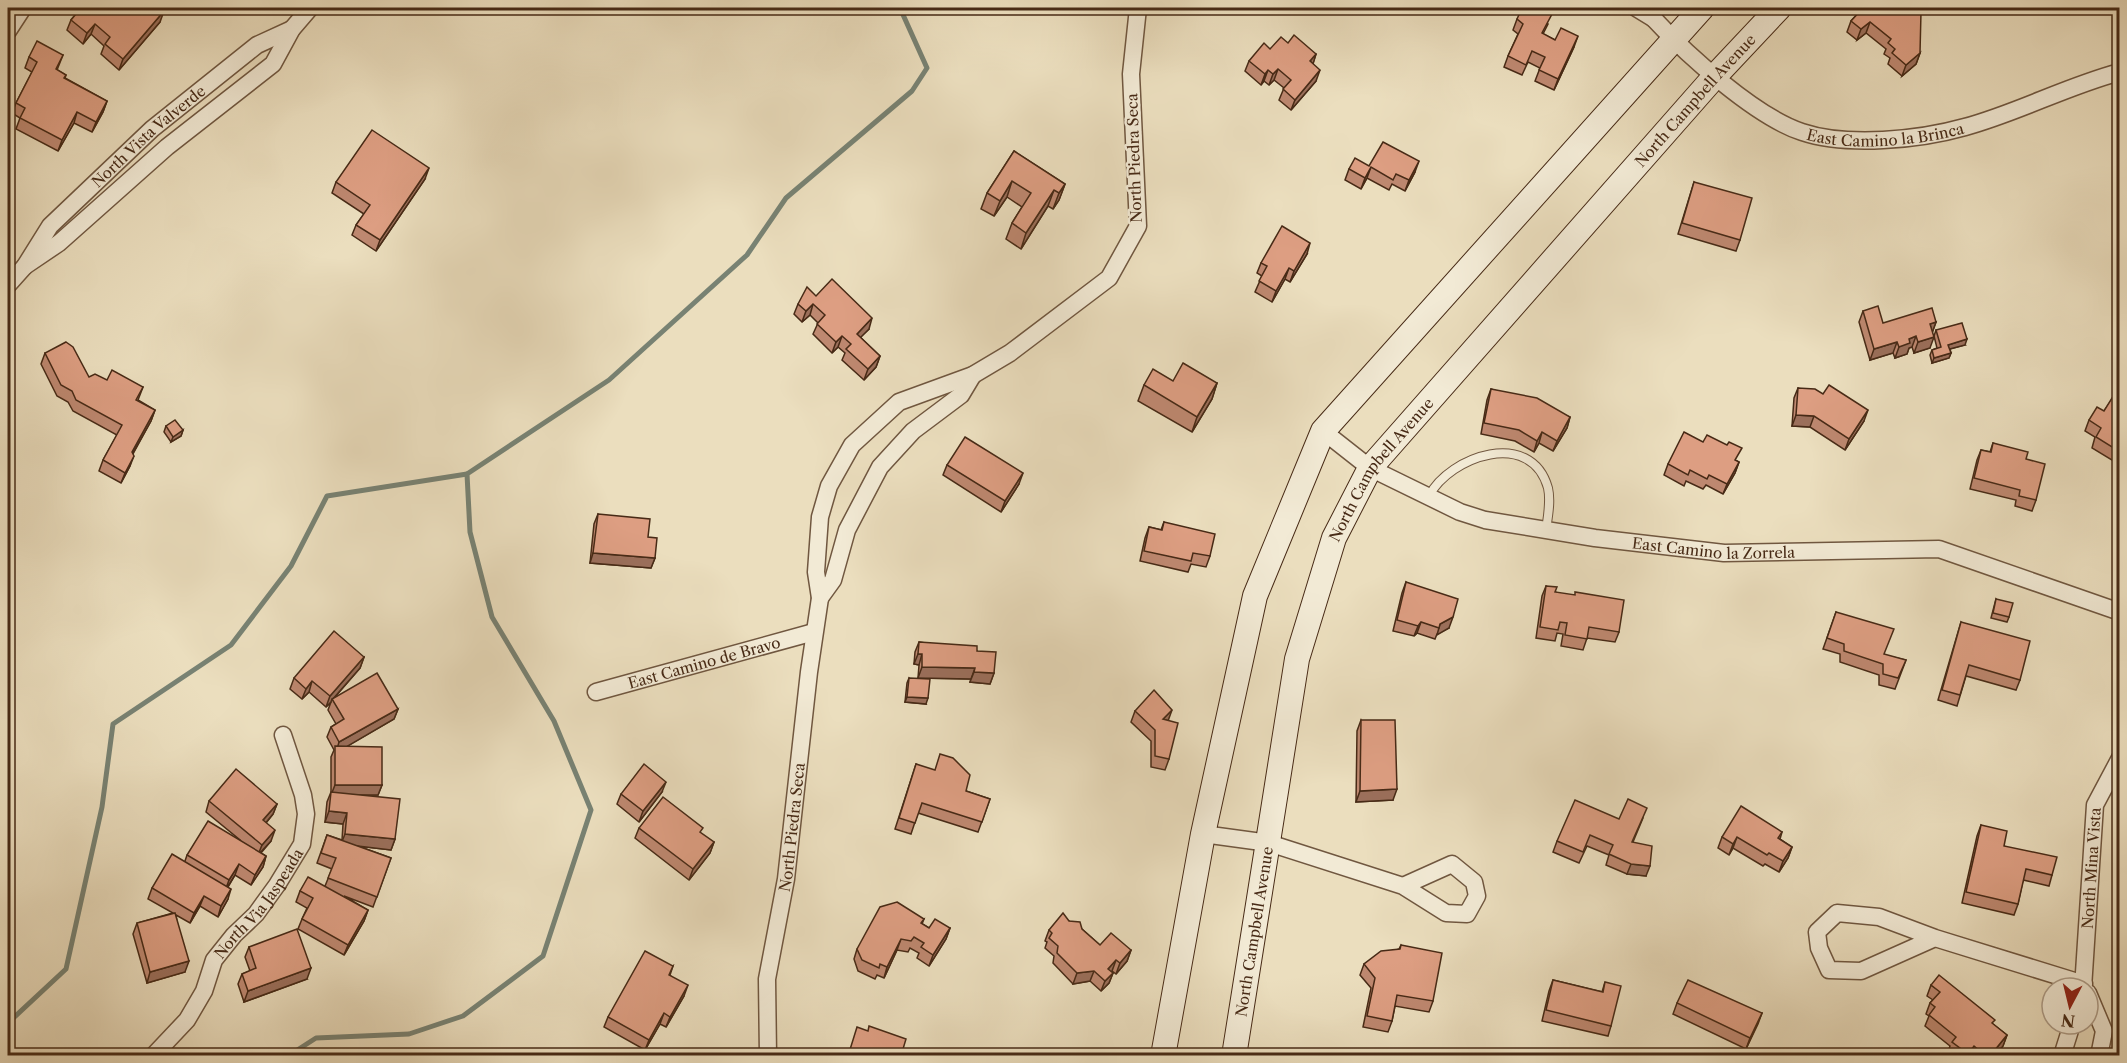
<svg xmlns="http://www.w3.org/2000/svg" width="2127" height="1063" font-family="'Libre Caslon Text',serif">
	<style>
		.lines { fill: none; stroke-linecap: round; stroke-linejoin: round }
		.stream { stroke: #788273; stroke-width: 5 }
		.service-casing { stroke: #705740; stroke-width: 10 }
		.minor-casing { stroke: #705740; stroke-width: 19 }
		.secondary-casing { stroke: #472a16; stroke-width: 26 }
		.service { stroke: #f2ead5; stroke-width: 8 }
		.minor { stroke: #f2ead5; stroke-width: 16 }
		.secondary { stroke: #f2ead5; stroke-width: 24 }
		.wall { fill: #be8870; stroke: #472a16; stroke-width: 1.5 }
		.shaded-wall { fill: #9b6f5b; stroke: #472a16; stroke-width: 1.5 }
		.building { fill: #dd9e82; stroke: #472a16; stroke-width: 1.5 }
		.labels { text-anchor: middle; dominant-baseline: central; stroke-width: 5; stroke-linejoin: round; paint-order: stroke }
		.street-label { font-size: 15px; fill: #472a16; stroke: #f2ead5 }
	</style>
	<rect width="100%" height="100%" fill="#ebdebe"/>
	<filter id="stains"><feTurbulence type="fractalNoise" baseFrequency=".00333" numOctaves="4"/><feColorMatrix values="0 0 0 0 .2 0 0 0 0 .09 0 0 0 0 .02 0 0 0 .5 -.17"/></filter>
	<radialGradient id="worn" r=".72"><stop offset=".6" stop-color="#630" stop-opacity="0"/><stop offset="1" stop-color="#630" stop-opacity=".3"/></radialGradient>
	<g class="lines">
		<!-- stream -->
		<g class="stream">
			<polyline points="8,1023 66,969 102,807 113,724 231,645 291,566 327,496 467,474"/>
			<polyline points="288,1056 316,1038 409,1034 463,1016 543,956 591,810 554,721 492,617 470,532 467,474 609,380 747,255 786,198 912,91 927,68 900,8"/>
		</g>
		<!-- service casing -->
		<g class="service-casing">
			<path id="service" d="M1429 496C1450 456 1531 428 1548 488 1551 501 1548 516 1546 530"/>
		</g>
		<!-- minor casing -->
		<g class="minor-casing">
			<g id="minor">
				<polyline points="1636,8 1654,19 1643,8"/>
				<path id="s1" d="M1654 19C1687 55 1756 117 1802 132 1847 147 1919 140 1965 127 2017 113 2067 86 2120 72"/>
				<polyline points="8,31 23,8"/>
				<polyline points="25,266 59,243 167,147 273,64 292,29 310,8"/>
				<path id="s2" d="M8 285 25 266 50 226 152 129 257 45 292 29"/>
				<path id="s3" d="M1323 431 1370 468 1460 512 1485 520 1595 538 1724 553 1939 549 2120 612"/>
				<polyline points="820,598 833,580 847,530 880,467 913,431 961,395 973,375"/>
				<path id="s4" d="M596 692 814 632"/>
				<polyline points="1203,834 1269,843 1403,886 1446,913 1467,914 1477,896 1474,882 1452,864 1403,886"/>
				<polyline points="1935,938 1861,971 1829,970 1819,948 1817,932 1837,913 1879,917 1935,938 2084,984"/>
				<path id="s5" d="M2083 988 2095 805 2120 758"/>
				<polyline points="2088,993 2104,1031 2099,1056"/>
				<path id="s6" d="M153 1056 187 1020 204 991 214 960 234 935 256 914 277 885 302 844 306 814 303 795 283 735"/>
				<path id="s7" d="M768 1056 767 979 786 879 809 672 820 598 816 572 820 517 829 486 852 445 899 402 973 375 1010 353 1109 278 1138 226 1131 74 1138 8"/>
				<polyline points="2062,1056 2072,1024"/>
			</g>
		</g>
		<!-- secondary casing -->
		<g class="secondary-casing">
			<g id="secondary">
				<polyline points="1163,1056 1203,834 1255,596 1323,431 1702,8"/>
				<path id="s8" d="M1234 1056 1297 659 1334 538 1370 468 1716 75 1779 8"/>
			</g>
		</g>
		<!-- service -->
		<use href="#service" class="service"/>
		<!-- minor -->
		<use href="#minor" class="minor"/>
		<!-- secondary -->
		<use href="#secondary" class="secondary"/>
	</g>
	<!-- wall -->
	<g class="wall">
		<polygon points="81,8 163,8 161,10 160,22 119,70 101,54 104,46 91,34 83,44 67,30 71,20"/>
		<polygon points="1863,8 1920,53 1916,64 1902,76 1888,64 1890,58 1884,54 1886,49 1866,33 1857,40 1847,32 1851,21"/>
		<polygon points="1517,19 1548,24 1543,34 1555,40 1574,47 1554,90 1535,81 1540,68 1528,62 1522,75 1504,67 1508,56 1518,34 1513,30"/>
		<polygon points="1288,43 1316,54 1313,63 1316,81 1291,110 1279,100 1284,88 1274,80 1269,85 1264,81 1261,85 1245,71 1249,61 1270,49"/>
		<polygon points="63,55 57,70 66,75 65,78 107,101 103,112 92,132 74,123 58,151 16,129 20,118 12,113 16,103 32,72 25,68 29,57"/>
		<polygon points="1014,151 1065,184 1059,200 1053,209 1048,206 1021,249 1006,239 1012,223 1022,207 1007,197 994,216 981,209 987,193"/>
		<polygon points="1369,166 1415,172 1405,191 1392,184 1389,190 1367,178 1361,189 1345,180 1349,169"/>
		<polygon points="425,179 376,251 352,235 356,225 364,214 332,193 336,182"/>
		<polygon points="1694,182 1740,240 1736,251 1678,234"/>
		<polygon points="1307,254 1290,282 1285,279 1272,302 1255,292 1262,276 1257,273 1261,263"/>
		<polygon points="816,296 869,329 860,337 880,356 876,367 864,380 842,360 845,353 838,347 832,353 813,334 818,323 810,315 802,322 794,314 798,304"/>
		<polygon points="1863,311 1883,323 1936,322 1932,333 1930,348 1914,353 1912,347 1909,348 1907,354 1895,358 1893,353 1870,360 1859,322"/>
		<polygon points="1936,330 1965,345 1950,349 1951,353 1949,358 1932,363 1930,355 1932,350 1937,348 1934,336"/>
		<polygon points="45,353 89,377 143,387 138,400 155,410 151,421 133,454 130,466 121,483 99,471 103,460 117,435 73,411 68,402 57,396 41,364"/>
		<polygon points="1173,381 1217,383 1212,399 1192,432 1138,401 1144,385"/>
		<polygon points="1798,388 1864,421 1845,450 1810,427 1792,426 1794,398"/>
		<polygon points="2120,388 2120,465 2092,448 2095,437 2085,431 2089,420 2104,411"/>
		<polygon points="1491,389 1570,417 1567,428 1553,451 1539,443 1534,452 1515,441 1481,434 1487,400"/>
		<polygon points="166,426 183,430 181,436 171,442 164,432"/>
		<polygon points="1993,443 2026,459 2036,500 2032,511 2015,506 2016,500 1970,489 1977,460 1981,450 1990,452"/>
		<polygon points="1737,461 1739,462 1735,473 1723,494 1706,485 1703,489 1686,481 1684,486 1664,475 1668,464"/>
		<polygon points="947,465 1019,484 1001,512 943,475"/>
		<polygon points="598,514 655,558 651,568 590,563 594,524"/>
		<polygon points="1164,522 1210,556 1206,567 1191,564 1188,572 1140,561 1145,538 1149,527 1161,530"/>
		<polygon points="1406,582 1449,628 1437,634 1435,639 1417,633 1414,636 1393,631 1402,593"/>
		<polygon points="1546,586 1619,632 1615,642 1587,638 1583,650 1561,646 1563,634 1557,633 1555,641 1536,638 1542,596"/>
		<polygon points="1996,599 2009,617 2007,622 1991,618"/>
		<polygon points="1836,612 1884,655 1906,660 1895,689 1879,685 1879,675 1840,662 1840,654 1823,649"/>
		<polygon points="1961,622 2020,680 2016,690 1966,676 1957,706 1938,700"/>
		<polygon points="919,642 977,651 994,673 990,684 970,682 971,679 918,678 919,665 914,664 915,652"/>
		<polygon points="364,657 360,668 335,697 398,709 394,719 347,746 382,785 378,795 368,795 395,839 391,850 358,846 391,858 373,907 344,896 368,910 364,921 344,955 298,929 302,919 307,908 296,902 300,891 325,886 332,869 317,863 327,835 342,840 343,824 325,822 327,802 331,792 331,757 334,750 327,737 331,727 336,724 328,710 331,702 326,707 309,692 302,699 290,689 294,678"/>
		<polygon points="909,678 926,704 905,702 907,683"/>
		<polygon points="1135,711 1168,720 1169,759 1165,770 1151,767 1151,741 1131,722"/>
		<polygon points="1361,720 1393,800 1356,802 1357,731"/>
		<polygon points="916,764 966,791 990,799 978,832 918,813 911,834 895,829"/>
		<polygon points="662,792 639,822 617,804 621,794"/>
		<polygon points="209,801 277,804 273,814 266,823 271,841 261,853 266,856 263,867 251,885 235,875 228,887 228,899 218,917 200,906 190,923 176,915 185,972 147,983 133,934 137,923 173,913 148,899 152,888 185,861 187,855 240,840 206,812"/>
		<polygon points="1643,818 1633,842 1646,876 1627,874 1606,865 1609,855 1587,846 1579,863 1553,852 1557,841 1619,819"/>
		<polygon points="1981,825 2004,846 2052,875 2049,886 2023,880 2018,904 2014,915 1962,903 1977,836"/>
		<polygon points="639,828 714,842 710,853 689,880 635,838"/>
		<polygon points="1782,832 1780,839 1792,847 1788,858 1779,872 1765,864 1763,866 1733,848 1729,855 1718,848 1722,837"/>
		<polygon points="924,919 922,924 929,928 950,928 946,939 929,966 917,958 919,953 910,948 908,952 897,950 884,978 877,975 875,979 858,971 854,959 857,949"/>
		<polygon points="1069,921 1082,929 1100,945 1131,950 1127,961 1116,974 1112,971 1112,972 1113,973 1109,983 1101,991 1090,981 1073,984 1053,963 1054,956 1045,948 1047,942 1045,941 1049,930"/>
		<polygon points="1401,945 1433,1001 1429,1012 1395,1006 1392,1021 1388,1032 1363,1027 1371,988 1360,975 1364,964 1399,949"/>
		<polygon points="249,947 307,979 244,1002 238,984 242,974 250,971 245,957"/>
		<polygon points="673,966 670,975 684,996 666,1027 660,1024 645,1050 604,1027 608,1017"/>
		<polygon points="1553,980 1602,992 1605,982 1611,1026 1608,1036 1542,1021 1549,991"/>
		<polygon points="1931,985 1993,1024 2007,1035 2003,1046 1995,1056 1952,1056 1948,1052 1950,1046 1925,1026 1929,1016 1926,1014 1930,1003 1933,1000 1927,996"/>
		<polygon points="1677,1003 1762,1013 1746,1049 1673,1014"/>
	</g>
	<!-- shaded-wall -->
	<g class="shaded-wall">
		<polygon points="164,11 160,22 119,70 123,59"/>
		<polygon points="1870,22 1866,33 1857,40 1861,29"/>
		<polygon points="95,24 91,34 83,44 87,33"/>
		<polygon points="1578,36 1574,47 1554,90 1558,79"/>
		<polygon points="1920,53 1916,64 1902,76 1906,65"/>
		<polygon points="1316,54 1313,64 1310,61"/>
		<polygon points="1278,69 1274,80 1269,85 1273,74"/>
		<polygon points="1268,70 1264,81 1261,85 1265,74"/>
		<polygon points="1320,70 1316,81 1291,110 1295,100"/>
		<polygon points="107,101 103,112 92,132 96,122"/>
		<polygon points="77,112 74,123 58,151 62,140"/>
		<polygon points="1419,161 1415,172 1405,191 1409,180"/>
		<polygon points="1371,167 1367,178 1361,189 1365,178"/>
		<polygon points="429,168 425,179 376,251 380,240"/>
		<polygon points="1012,181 1007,197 994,216 1000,201"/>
		<polygon points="1065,184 1059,200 1053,209 1059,193"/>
		<polygon points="1054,190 1048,206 1021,249 1026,233"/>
		<polygon points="1310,243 1307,254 1290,282 1294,271"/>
		<polygon points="1289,268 1285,279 1272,302 1276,291"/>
		<polygon points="813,304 810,315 802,322 806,311"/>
		<polygon points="872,318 869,329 853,345 857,334"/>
		<polygon points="1936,322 1932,333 1930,324"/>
		<polygon points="842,336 838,347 832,353 836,342"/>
		<polygon points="1916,336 1912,347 1909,348 1907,354 1895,358 1899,347 1909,339"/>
		<polygon points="1934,337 1930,348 1914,353 1918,342"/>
		<polygon points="1967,339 1965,345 1946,350 1948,345"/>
		<polygon points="1897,342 1893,353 1870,360 1874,349"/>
		<polygon points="1951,353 1949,358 1932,363 1934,358"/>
		<polygon points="880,356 876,367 864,380 868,369"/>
		<polygon points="1217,383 1212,399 1192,432 1197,417"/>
		<polygon points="155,410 151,421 128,462 132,452"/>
		<polygon points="1868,410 1864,421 1845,450 1849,439"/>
		<polygon points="1796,415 1814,416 1810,427 1792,426"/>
		<polygon points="1570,417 1567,428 1553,451 1557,441"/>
		<polygon points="183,430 181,436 171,442 173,437"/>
		<polygon points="1542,432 1539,443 1534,452 1537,441"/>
		<polygon points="134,456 130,466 121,483 125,473"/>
		<polygon points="1739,462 1735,473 1723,494 1727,484"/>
		<polygon points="1023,473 1019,484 1001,512 1005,501"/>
		<polygon points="593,553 655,558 651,568 590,563"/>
		<polygon points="1453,617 1449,628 1437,635 1440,624"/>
		<polygon points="1421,622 1417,633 1414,636 1418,626"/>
		<polygon points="918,654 922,654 919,665 914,664"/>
		<polygon points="364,657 360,668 332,700 332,699 331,702 326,707 330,696"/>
		<polygon points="922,667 975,668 971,679 918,678"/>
		<polygon points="974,672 994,673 990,684 970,682"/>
		<polygon points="312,681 309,692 302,699 306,689"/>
		<polygon points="907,697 928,698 926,704 905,702"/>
		<polygon points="398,709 394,719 336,753 339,742"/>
		<polygon points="1172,710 1168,721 1163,719"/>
		<polygon points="666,782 662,792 639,822 643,811"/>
		<polygon points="335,785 382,785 378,795 331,795"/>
		<polygon points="1397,789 1393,800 1356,802 1360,791"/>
		<polygon points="277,804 273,814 259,831 263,820"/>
		<polygon points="329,811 347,813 343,824 325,822"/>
		<polygon points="275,830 271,841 258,855 262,845"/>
		<polygon points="345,834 395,839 391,850 341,844"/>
		<polygon points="1737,837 1733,848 1729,855 1733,844"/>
		<polygon points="714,842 710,853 689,880 693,869"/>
		<polygon points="1792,847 1788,858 1779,872 1783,861"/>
		<polygon points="266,856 263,867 251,885 255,875"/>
		<polygon points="239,864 235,875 225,891 229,880"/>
		<polygon points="1631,864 1650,866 1646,876 1627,874"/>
		<polygon points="231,889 228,899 218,917 221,906"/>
		<polygon points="204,896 200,906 190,923 194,913"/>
		<polygon points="368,910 364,921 344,955 348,945"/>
		<polygon points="950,928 946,939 929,966 933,955"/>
		<polygon points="901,939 897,950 884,978 887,967"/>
		<polygon points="1131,950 1127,961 1116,974 1120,963"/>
		<polygon points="1116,960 1112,971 1104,980 1108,969"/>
		<polygon points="189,961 185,972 147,983 150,972"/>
		<polygon points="311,968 307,979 244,1002 248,991"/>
		<polygon points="1094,971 1090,981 1073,984 1077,973"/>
		<polygon points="1113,973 1109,983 1101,991 1105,981"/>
		<polygon points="688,985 684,996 666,1027 670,1017"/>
		<polygon points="664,1013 660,1024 645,1050 649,1040"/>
		<polygon points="1762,1013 1758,1024 1746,1049 1750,1038"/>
		<polygon points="2007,1035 2003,1046 1995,1056 1990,1056"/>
		<polygon points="1974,1046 1971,1056 1967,1056 1968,1054"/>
	</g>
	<!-- building -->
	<g class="building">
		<polygon points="81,8 159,8 164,11 123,59 105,44 110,37 95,24 87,33 71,20"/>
		<polygon points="1522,8 1538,8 1552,14 1542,33 1555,40 1561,28 1578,36 1558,79 1539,70 1545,57 1532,51 1526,65 1508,56 1523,24 1517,19"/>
		<polygon points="1863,8 1916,8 1921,12 1920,53 1906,65 1892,53 1895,49 1888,43 1891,39 1870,22 1861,29 1851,21"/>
		<polygon points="1294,35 1316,54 1310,61 1320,70 1295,100 1283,89 1291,80 1278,69 1273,74 1268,70 1265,74 1249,61 1264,43 1270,49 1281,37 1288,43"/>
		<polygon points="37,41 63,55 56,69 66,75 64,78 107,101 96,122 77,112 62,140 20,118 25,108 16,103 37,62 29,57"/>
		<polygon points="372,130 429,168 380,240 356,225 370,205 336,182"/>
		<polygon points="1383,142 1419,161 1409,180 1396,174 1393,180 1371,167 1365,178 1349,169 1355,158 1369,166"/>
		<polygon points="1014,151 1065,184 1059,193 1054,190 1026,233 1012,223 1031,193 1012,181 1000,201 987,193"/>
		<polygon points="1694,182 1752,198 1740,240 1682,223"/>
		<polygon points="1282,226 1310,243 1294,271 1289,268 1276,291 1259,281 1267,266 1261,263"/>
		<polygon points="832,279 872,318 857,334 880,356 868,369 846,349 851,344 842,336 836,342 817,324 825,315 813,304 806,311 798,304 807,287 816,296"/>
		<polygon points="1878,306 1883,323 1932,308 1936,322 1930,324 1934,337 1918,342 1916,336 1909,339 1910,343 1899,347 1897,342 1874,349 1863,311"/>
		<polygon points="1962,323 1967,339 1948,345 1951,353 1934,358 1932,350 1941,347 1936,330"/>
		<polygon points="66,342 73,347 89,377 95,374 107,380 112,370 143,387 136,400 155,410 132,452 134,456 125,473 103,460 122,425 76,400 72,391 61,385 45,353"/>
		<polygon points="1183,363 1217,383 1197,417 1144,385 1153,369 1173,381"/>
		<polygon points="1829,385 1868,410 1849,439 1814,416 1796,415 1798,388 1815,389 1823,394"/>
		<polygon points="2120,388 2120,452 2096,437 2101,428 2089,420 2097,407 2104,411 2117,390"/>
		<polygon points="1491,389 1537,398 1570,417 1557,441 1542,432 1537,441 1519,430 1484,423"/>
		<polygon points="175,420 183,430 173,437 166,426"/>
		<polygon points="1684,432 1703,442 1707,435 1727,445 1729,442 1742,448 1735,460 1739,462 1727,484 1709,475 1707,479 1690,470 1688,475 1668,464"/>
		<polygon points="965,437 1023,473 1005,501 947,465"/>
		<polygon points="1993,443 2028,452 2026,459 2045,464 2036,500 2019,496 2020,490 1974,478 1981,450 1991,452"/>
		<polygon points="598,514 650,519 648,537 657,538 655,558 593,553"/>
		<polygon points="1164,522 1215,534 1210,556 1193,553 1191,561 1144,551 1149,527 1162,530"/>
		<polygon points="1406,582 1458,599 1453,617 1440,624 1439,628 1421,622 1418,626 1397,620"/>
		<polygon points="1546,586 1557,587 1555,592 1575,595 1575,592 1624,600 1619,632 1589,627 1587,639 1565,635 1567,623 1560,622 1558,630 1540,627"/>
		<polygon points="1996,599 2013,603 2009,617 1993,613"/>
		<polygon points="1836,612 1894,629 1884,654 1906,660 1898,678 1883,674 1883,664 1844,651 1844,644 1827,638"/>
		<polygon points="1961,622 2030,641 2020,680 1969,665 1960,695 1942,690"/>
		<polygon points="334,631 364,657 330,696 312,681 306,689 294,678"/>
		<polygon points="919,642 977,646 977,651 996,652 994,673 974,672 975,668 922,667 922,654 918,654"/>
		<polygon points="377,673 398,709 339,742 331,727 344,719 332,699"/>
		<polygon points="909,678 930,679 928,698 907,697"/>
		<polygon points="1154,690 1172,710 1163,719 1178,723 1169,759 1155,756 1155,730 1135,711"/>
		<polygon points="1361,720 1395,720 1397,789 1360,791"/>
		<polygon points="335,746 382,747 382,785 335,785"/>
		<polygon points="940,754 953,758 970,775 966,791 990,799 982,822 922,803 915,823 899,818 916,764 935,770"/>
		<polygon points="644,764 666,782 643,811 621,794"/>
		<polygon points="236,769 277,804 263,820 275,830 262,845 209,801"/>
		<polygon points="331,792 400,799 395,839 345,834 347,813 329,811"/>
		<polygon points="663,797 703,828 700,832 714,842 693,869 639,828"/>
		<polygon points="1628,799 1647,808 1632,842 1652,846 1650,866 1631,864 1609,854 1613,845 1590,835 1583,852 1557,841 1575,800 1619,819"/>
		<polygon points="1741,806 1782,832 1778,838 1792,847 1783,861 1769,853 1767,855 1737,837 1733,844 1722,837"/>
		<polygon points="208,821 266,856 255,875 239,864 229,880 187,855"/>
		<polygon points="1981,825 2007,831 2004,846 2057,857 2052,875 2026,869 2018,904 1966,892"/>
		<polygon points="327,835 391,858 377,897 328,878 336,858 321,853"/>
		<polygon points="172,854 231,889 221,906 204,896 194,913 152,888"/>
		<polygon points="308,877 368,910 348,945 302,919 313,898 300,891"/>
		<polygon points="897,902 924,919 921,923 929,928 935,919 950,928 933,955 921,947 924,943 914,937 911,941 901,939 887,967 880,964 879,968 862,960 857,949 880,907"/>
		<polygon points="175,913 189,961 150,972 137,923"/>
		<polygon points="1063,913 1069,921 1080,922 1082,929 1100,945 1111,933 1131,950 1120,963 1116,960 1108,969 1113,973 1105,981 1094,971 1077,973 1057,953 1058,946 1049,938 1052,933 1049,930"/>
		<polygon points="297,929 311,968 248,991 242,974 256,968 249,947"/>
		<polygon points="1401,945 1442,953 1433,1001 1397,995 1392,1021 1367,1016 1375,978 1364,964 1381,951 1400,949"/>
		<polygon points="645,951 673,966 669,975 688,985 670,1017 664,1013 649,1040 608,1017"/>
		<polygon points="1939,975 1995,1020 1992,1023 2007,1035 1990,1056 1986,1056 1974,1046 1968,1054 1952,1042 1956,1037 1929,1015 1935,1007 1930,1003 1940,992 1931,985"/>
		<polygon points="1553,980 1603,992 1605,982 1621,986 1611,1026 1546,1010"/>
		<polygon points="1688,980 1762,1013 1750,1038 1677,1003"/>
		<polygon points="869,1026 906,1039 903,1049 915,1053 914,1056 848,1056 857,1027 868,1031"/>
	</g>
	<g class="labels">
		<!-- street labels -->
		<g class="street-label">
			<text stroke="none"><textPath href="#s8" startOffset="1098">North Campbell Avenue</textPath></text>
			<text stroke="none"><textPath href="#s1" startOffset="272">East Camino la Brinca</textPath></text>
			<text stroke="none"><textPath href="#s2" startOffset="206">North Vista Valverde</textPath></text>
			<text transform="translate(1134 158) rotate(-92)">North Piedra Seca</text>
			<text stroke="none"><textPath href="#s8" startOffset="612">North Campbell Avenue</textPath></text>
			<text stroke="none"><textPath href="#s3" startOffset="417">East Camino la Zorrela</textPath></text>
			<text stroke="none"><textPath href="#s4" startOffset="112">East Camino de Bravo</textPath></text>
			<text stroke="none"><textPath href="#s7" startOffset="231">North Piedra Seca</textPath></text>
			<text stroke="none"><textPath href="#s5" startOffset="120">North Mina Vista</textPath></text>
			<text stroke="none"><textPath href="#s6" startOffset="188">North Via Jaspeada</textPath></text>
			<text stroke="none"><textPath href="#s8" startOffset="126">North Campbell Avenue</textPath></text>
		</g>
	</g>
	<!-- margin -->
	<rect width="2127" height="1063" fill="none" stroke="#ebdebe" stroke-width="30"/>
	<rect x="9" y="9" width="2109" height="1045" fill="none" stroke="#472a16" stroke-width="3"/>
	<rect x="15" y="15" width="2097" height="1033" fill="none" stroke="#472a16" stroke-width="1.5"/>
	<!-- north arrow -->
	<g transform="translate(2070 1006) rotate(187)"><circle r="28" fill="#f2ead5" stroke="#ae9d89" stroke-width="1.5"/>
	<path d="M0-4.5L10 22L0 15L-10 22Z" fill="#8f2418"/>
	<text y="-9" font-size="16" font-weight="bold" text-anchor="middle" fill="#472a16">N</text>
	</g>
	<rect width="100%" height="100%" filter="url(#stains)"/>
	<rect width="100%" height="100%" fill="url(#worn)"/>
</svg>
